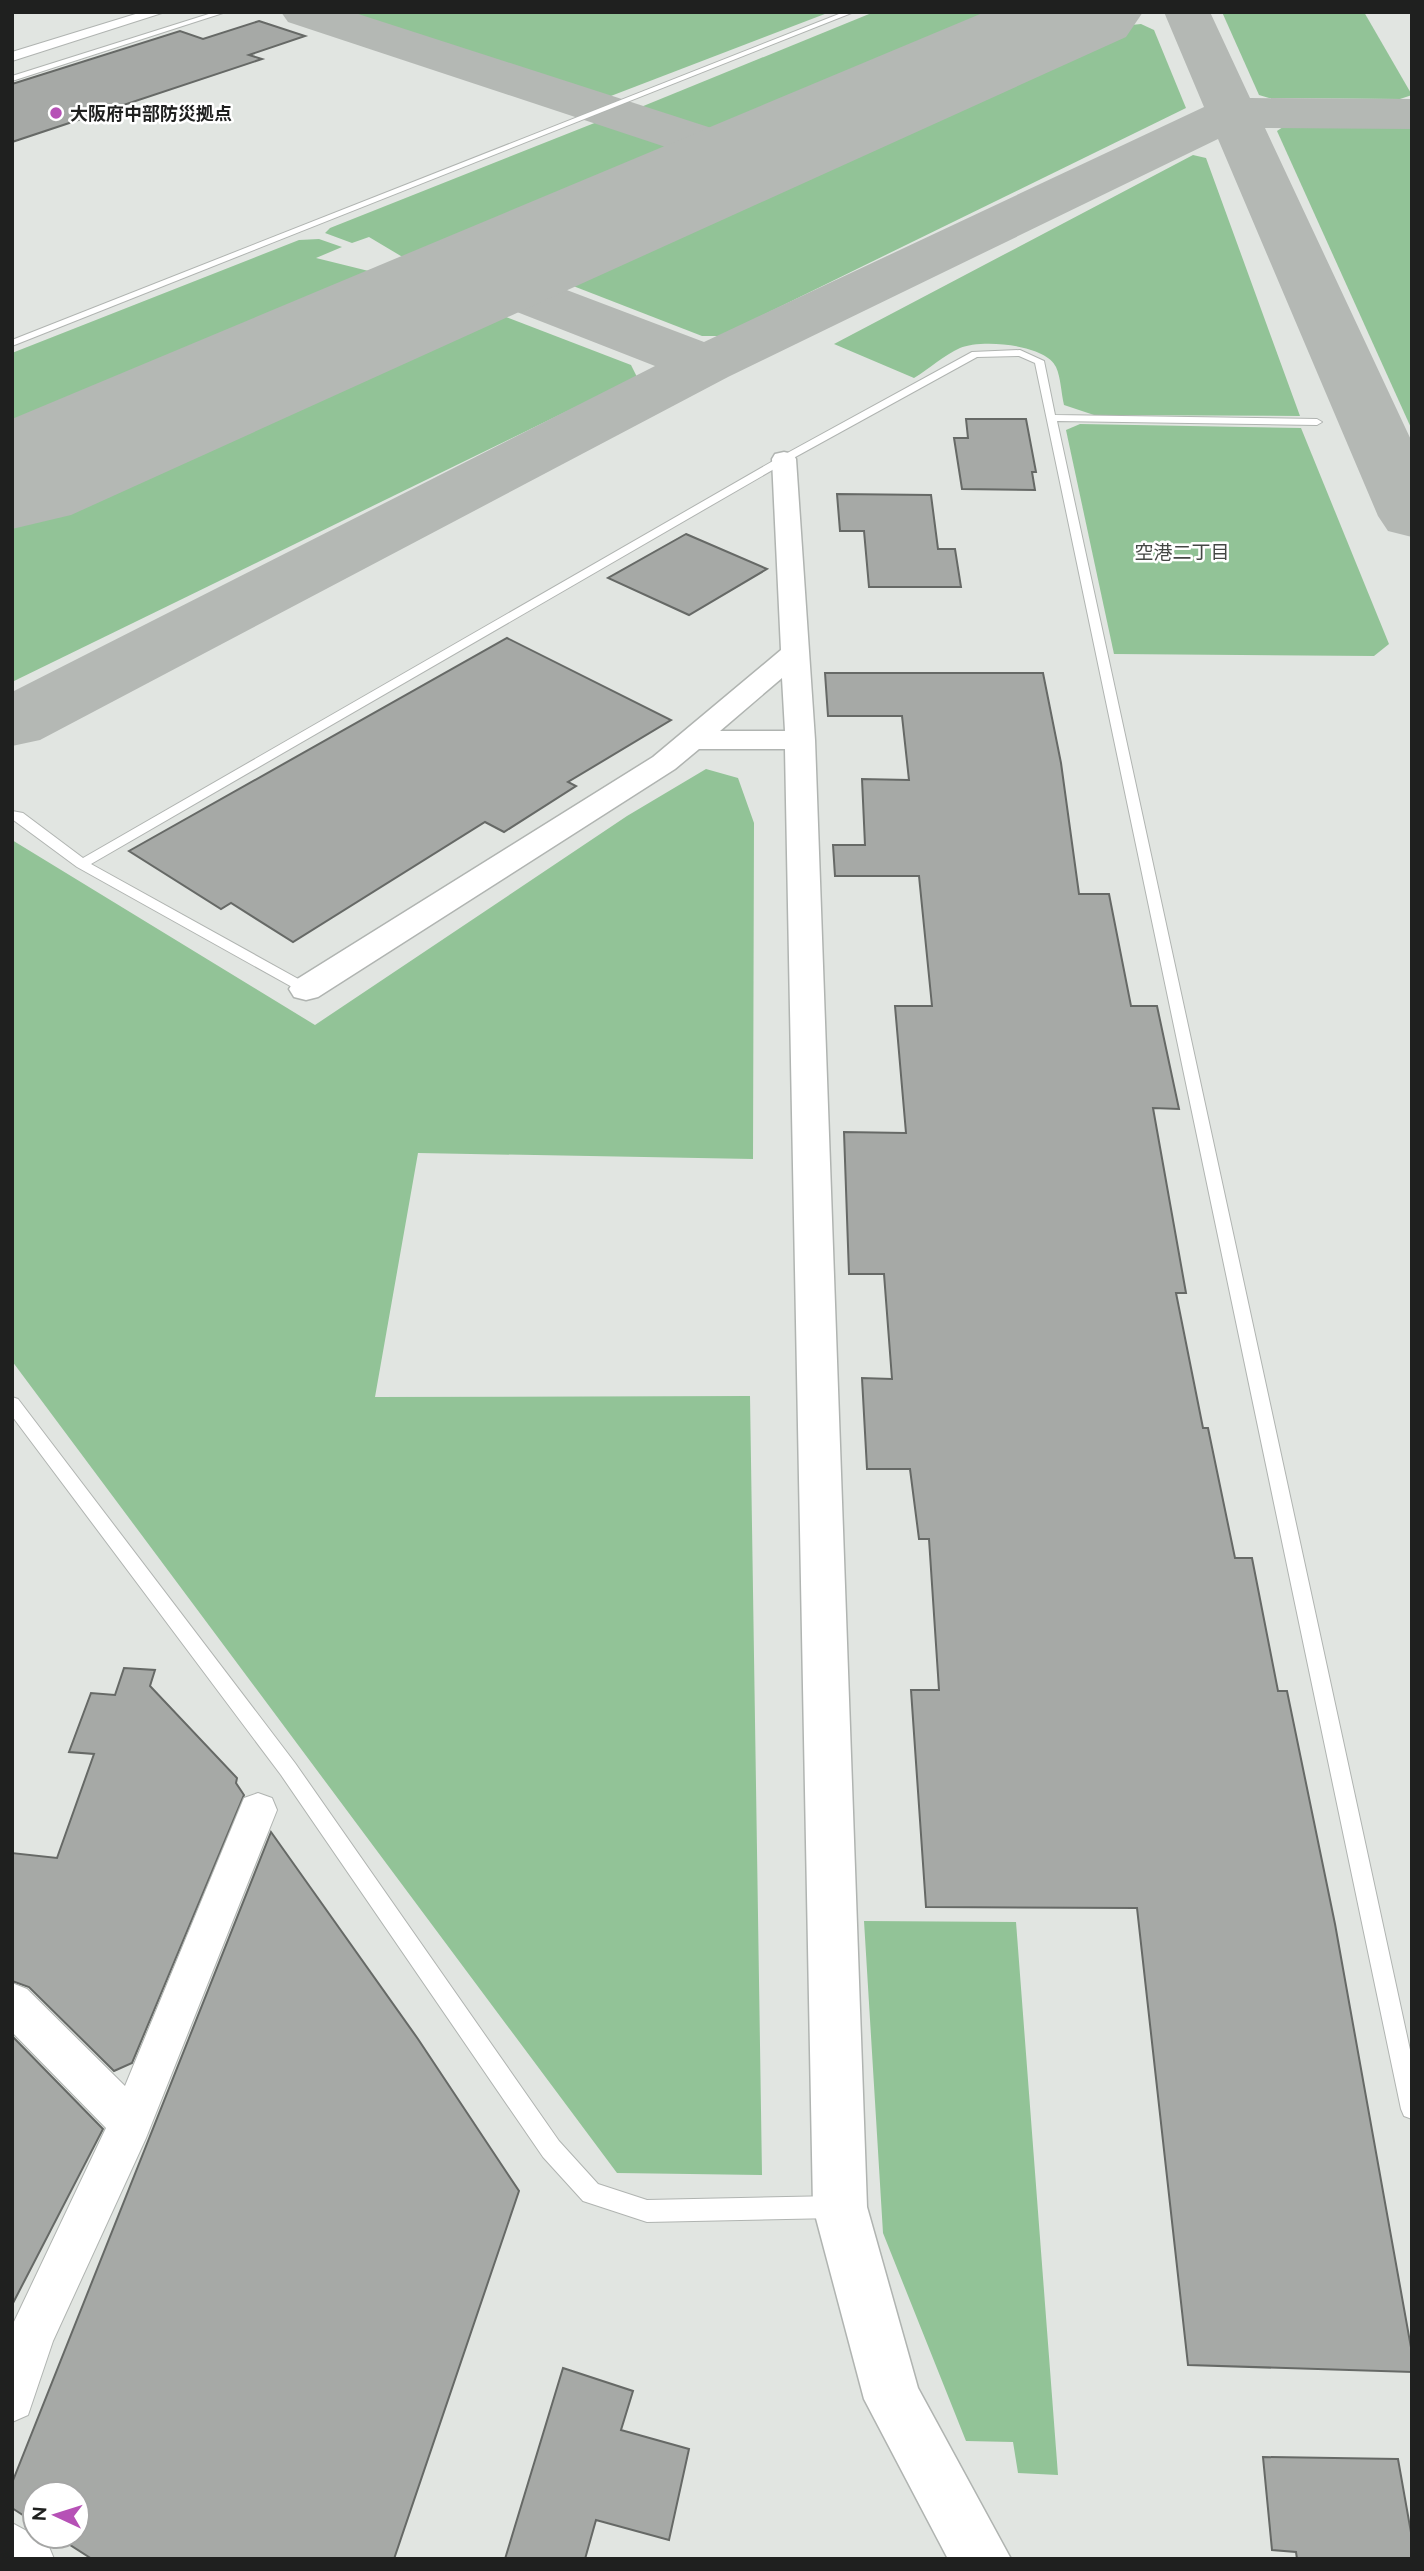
<svg xmlns="http://www.w3.org/2000/svg" width="1424" height="2571" font-family="Raleway,'Noto Sans JP',sans-serif">
	<style>
		.green { fill: #92c397 }
		.lines { fill: none; stroke-linecap: round; stroke-linejoin: round }
		.taxiway { fill: #b4b8b4; fill-rule: evenodd }
		.runway { fill: #b4b8b4; fill-rule: evenodd }
		.building { fill: #a6a9a6; stroke: #666966; stroke-width: 2 }
		.lane-casing { stroke: #b0b4b1; stroke-width: 2 }
		.street-casing { stroke: #b0b4b1; stroke-width: 2 }
		.secondary-casing { stroke: #b0b4b1; stroke-width: 3 }
		.lane { fill: #fff; fill-rule: evenodd }
		.street { fill: #fff; fill-rule: evenodd }
		.secondary { fill: #fff; fill-rule: evenodd }
		.poi-dot { fill: #b651b6; stroke: #fff; stroke-width: 2.5 }
		.labels { text-anchor: middle; dominant-baseline: central; stroke-width: 5; stroke-linejoin: round; paint-order: stroke }
		.far-poi-label { font-size: 18px; font-weight: bold; fill: #1f201f; stroke: #fff; text-anchor: start }
		.far-neighbourhood-label { font-size: 19px; fill: #444744; stroke: #fff }
	</style>
	<rect width="100%" height="100%" fill="#e1e5e1"/>
	<!-- green -->
	<g class="green">
		<polygon points="336,12 830,12 603,99"/>
		<polygon points="874,12 1019,12 728,135 697,129 636,109"/>
		<polygon points="1222,12 1364,12 1412,95 1400,99 1269,98 1259,95"/>
		<polygon points="1141,24 1154,30 1186,108 720,336 702,336 568,284 569,275 1131,25"/>
		<polygon points="597,122 669,145 681,154 416,265 369,237 352,243 325,233 330,228"/>
		<polygon points="1283,127 1412,127 1412,430 1277,131"/>
		<path d="M1193 155 1206 158 1300 416 1094 415 1064 405C1061 393 1061 378 1056 367 1046 344 981 339 960 348 944 355 929 369 914 378L834 344Z"/>
		<polygon points="319,239 342,247 316,258 397,278 12,438 12,353 299,240"/>
		<polygon points="481,315 501,315 631,365 637,377 12,682 12,526"/>
		<polygon points="1080,424 1301,428 1389,644 1374,656 1114,654 1066,430"/>
		<polygon points="706,769 738,778 754,823 753,1159 418,1153 375,1397 750,1396 762,2175 617,2173 12,1361 12,840 315,1025 627,816"/>
		<polygon points="864,1921 1016,1922 1058,2475 1018,2473 1013,2442 966,2441 883,2233"/>
	</g>
	<g class="lines">
		<!-- taxiway -->
		<g class="taxiway">
			<polygon points="281,12 352,12 767,146 774,157 767,168 748,173 729,168 288,22"/>
			<polygon points="1164,12 1210,12 1250,98 1412,99 1412,129 1265,128 1412,442 1412,537 1388,531 1378,516 1218,139 728,377 40,740 12,746 12,692 655,366 456,288 448,276 456,264 477,259 498,264 704,342 1204,107"/>
		</g>
		<!-- runway -->
		<polygon class="runway" points="985,12 1143,12 1126,37 71,515 12,529 12,419"/>
	</g>
	<!-- building -->
	<g class="building">
		<polygon points="259,21 305,36 249,55 262,59 12,142 12,84 180,31 203,39"/>
		<polygon points="966,419 1026,419 1036,472 1032,472 1035,490 962,489 954,438 968,438"/>
		<polygon points="837,494 931,495 938,549 955,549 961,587 869,587 864,531 840,531"/>
		<polygon points="686,534 767,569 689,615 608,578"/>
		<polygon points="507,638 671,720 568,782 576,786 504,832 485,822 293,942 231,903 221,909 129,851"/>
		<polygon points="825,673 1043,673 1061,763 1079,894 1109,894 1131,1006 1157,1006 1179,1109 1153,1108 1186,1293 1176,1293 1203,1428 1208,1428 1235,1558 1252,1558 1278,1691 1287,1691 1335,1924 1412,2353 1412,2372 1188,2365 1137,1908 926,1907 911,1690 939,1690 929,1539 919,1539 910,1469 867,1469 862,1378 892,1379 884,1274 849,1274 844,1132 906,1133 895,1006 932,1006 919,876 835,876 833,845 865,845 862,779 909,780 902,716 828,716"/>
		<polygon points="124,1668 155,1670 150,1686 237,1778 236,1783 244,1795 132,2063 114,2071 29,1987 12,1981 12,1853 57,1858 94,1754 69,1752 91,1693 115,1695"/>
		<polygon points="271,1832 418,2039 519,2191 394,2559 92,2559 56,2536 77,2536 77,2494 35,2494 35,2523 12,2508 12,2483"/>
		<polygon points="12,2036 103,2129 12,2305"/>
		<polygon points="563,2368 633,2391 621,2430 689,2449 669,2540 596,2520 585,2559 505,2559"/>
		<polygon points="1263,2457 1398,2459 1412,2538 1412,2559 1297,2559 1296,2552 1272,2550"/>
	</g>
	<g class="lines">
		<!-- lane casing -->
		<g class="lane-casing">
			<g id="lane">
				<polygon points="215,12 226,12 12,81 12,76"/>
				<polygon points="844,12 854,12 12,346 12,340"/>
				<polygon points="1020,350 1044,361 1055,415 1317,419 1322,422 1317,425 1057,421 1412,2059 1412,2119 1404,2116 1401,2109 1035,363 1019,356 977,357 788,461 91,864 311,986 313,989 311,992 301,992 77,867 12,819 12,811 23,813 83,858 780,457 972,352"/>
				<polygon points="12,1397 18,1399 295,1763 559,2141 598,2184 647,2200 835,2196 843,2199 846,2207 843,2215 835,2218 647,2222 583,2201 543,2157 281,1775 12,1416"/>
			</g>
		</g>
		<!-- street casing -->
		<g class="street-casing">
			<g id="street">
				<polygon points="142,12 165,12 12,61 12,52"/>
				<polygon points="258,1793 272,1798 277,1810 146,2138 53,2341 28,2415 12,2422 12,2326 106,2128 12,2032 12,1983 27,1989 125,2086 239,1810 244,1798"/>
				<polygon points="12,2523 47,2542 54,2559 12,2559"/>
			</g>
		</g>
		<!-- secondary casing -->
		<g class="secondary-casing">
			<path id="secondary" d="M784 452 793 454 796 459 815 740 867 2207 918 2388 1011 2559H948L864 2399 813 2207 785 749H699L675 769 318 997 306 1000 294 997 289 989 294 981 653 757 781 650 772 459 775 454ZM782 678 785 731H720Z"/>
		</g>
		<!-- lane -->
		<use href="#lane" class="lane"/>
		<!-- street -->
		<use href="#street" class="street"/>
		<!-- secondary -->
		<use href="#secondary" class="secondary"/>
	</g>
	<!-- markers -->
	<circle class="poi-dot" cx="56" cy="113" r="7"/>
	<g class="labels">
		<!-- far-poi labels -->
		<g class="far-poi-label">
			<text x="70" y="113">大阪府中部防災拠点</text>
		</g>
		<!-- far-neighbourhood labels -->
		<g class="far-neighbourhood-label">
			<text x="1182" y="552">空港二丁目</text>
		</g>
	</g>
	<!-- border -->
	<rect width="1424" height="2571" fill="none" stroke="#1f201f" stroke-width="28"/>
	<!-- north arrow -->
	<g transform="translate(56 2515) rotate(274)"><circle r="33" fill="#ffffff" stroke="#a5a6a5" stroke-width="2"/>
	<path d="M0-5L12 26L0 18L-12 26Z" fill="#b651b6"/>
	<text y="-10" font-size="19" font-weight="bold" text-anchor="middle" fill="#1f201f">N</text>
	</g>
</svg>
